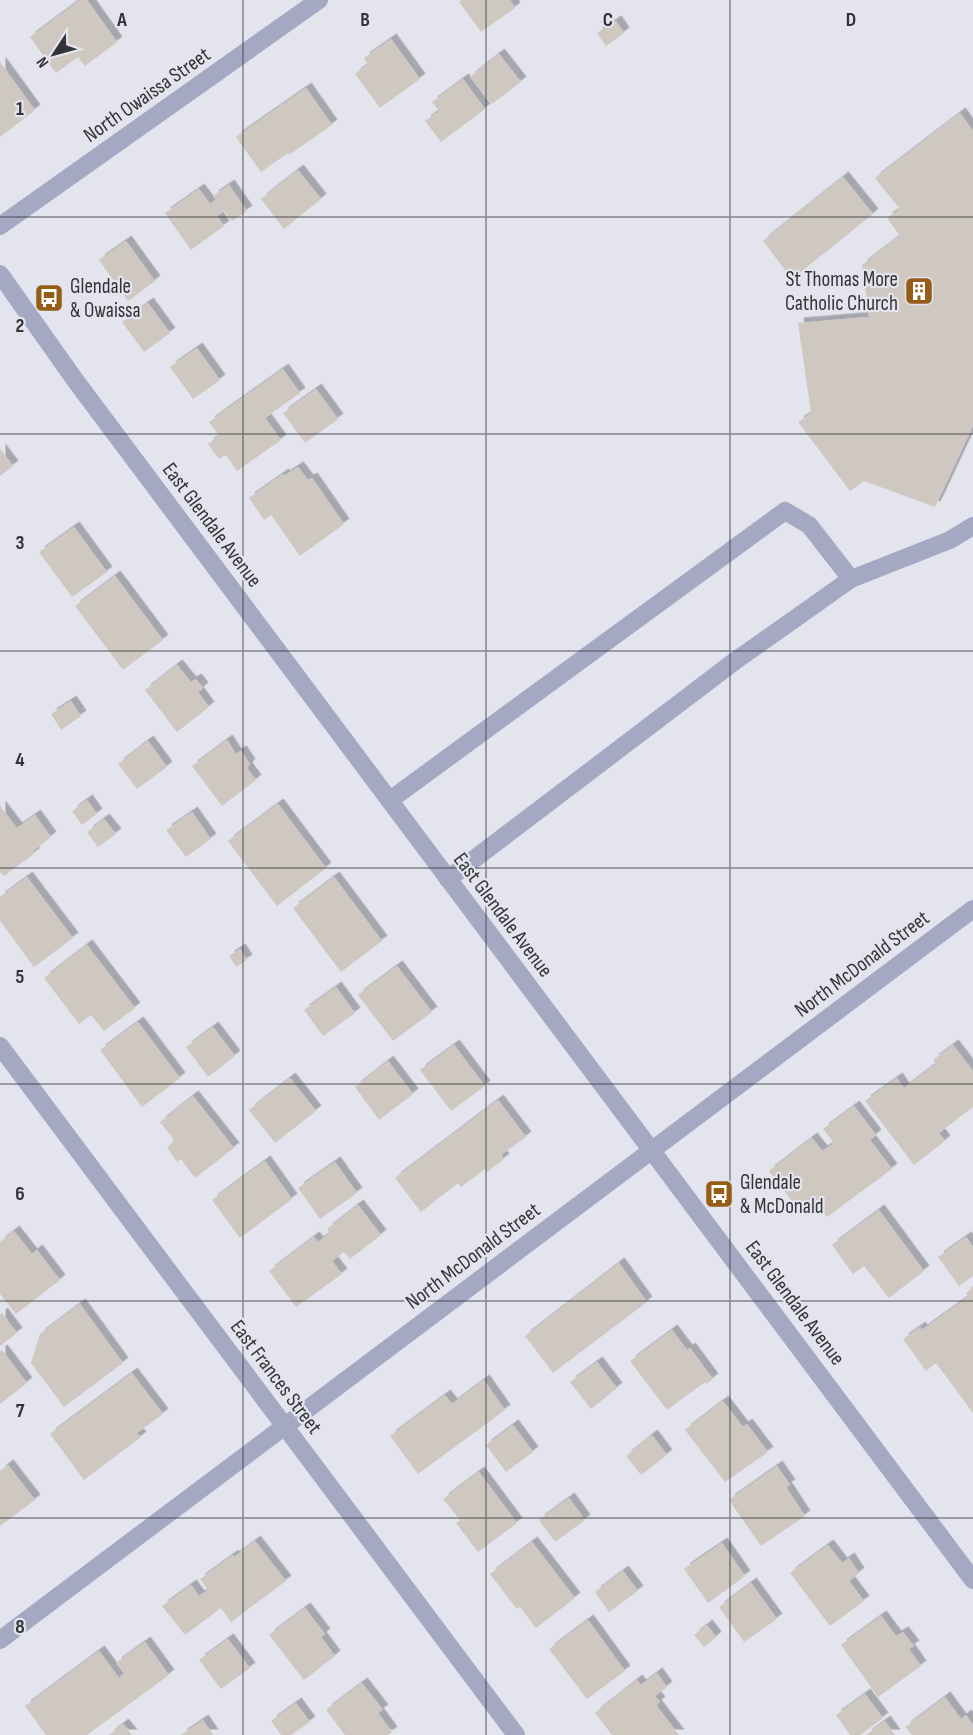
<svg xmlns="http://www.w3.org/2000/svg" width="973" height="1735" font-family="'Sofia Sans Condensed',sans-serif">
	<style>
		.building { fill: #cfc8c1; filter: url(#shadow) }
		.lines { fill: none; stroke-linecap: round; stroke-linejoin: round }
		.minor { stroke: #a4a8c3; stroke-width: 18 }
		.grid { fill: none; stroke: #343438; stroke-width: 1.5; stroke-opacity: 0.55 }
		.labels { text-anchor: middle; dominant-baseline: central; stroke-width: 4.5; stroke-linejoin: round; paint-order: stroke }
		.street-label { font-size: 21px; fill: #343438; stroke: #e3e4ed }
		.poi-label { font-size: 21px; fill: #343438; stroke: #e3e4ed; text-anchor: start }
		.grid-label { font-size: 20px; text-anchor: middle; font-weight: bold; fill: #343438; stroke: #e3e4ed; stroke-width: 4.5; stroke-linejoin: round; paint-order: stroke }
	</style>
	<defs>
		<filter id="shadow"><feDropShadow dx="5.5" dy="-5.5" stdDeviation="0" flood-color="#0004"/></filter>
	</defs>
	<rect width="100%" height="100%" fill="#e3e4ed"/>
	<!-- building -->
	<g class="building">
		<polygon points="80,0 87,0 117,42 85,66 78,57 56,73 30,37"/>
		<polygon points="462,0 510,0 515,8 481,32 459,2"/>
		<polygon points="616,21 624,33 606,46 597,33"/>
		<polygon points="391,39 420,79 380,108 355,74 368,64 364,58"/>
		<polygon points="499,54 521,82 492,104 470,77"/>
		<polygon points="0,62 35,110 0,137"/>
		<polygon points="463,79 485,109 441,142 425,121 439,111 432,102"/>
		<polygon points="306,88 332,125 289,155 288,153 261,172 236,137"/>
		<polygon points="960,113 973,131 973,426 935,507 864,481 850,491 798,422 811,413 798,323 869,317 862,265 900,236 887,218 900,209 875,178"/>
		<polygon points="298,170 321,199 284,229 261,199"/>
		<polygon points="843,177 873,214 792,279 763,241"/>
		<polygon points="229,185 247,211 232,221 224,211 217,216 224,226 191,250 165,213 199,189 210,204 216,200 213,196"/>
		<polygon points="126,241 155,281 128,301 99,260"/>
		<polygon points="148,303 170,333 144,352 122,322"/>
		<polygon points="197,348 220,380 193,399 170,367"/>
		<polygon points="283,369 300,393 265,418 281,440 237,471 226,455 219,459 208,444 219,436 209,422"/>
		<polygon points="316,389 338,419 305,443 283,413"/>
		<polygon points="0,449 13,466 0,476"/>
		<polygon points="298,467 308,480 312,478 344,524 300,556 271,515 264,520 249,498 283,474 284,476"/>
		<polygon points="74,527 107,572 72,597 39,552"/>
		<polygon points="115,576 163,640 123,670 75,606"/>
		<polygon points="177,665 191,682 196,679 203,688 198,692 209,707 177,732 145,690"/>
		<polygon points="71,701 81,716 61,730 51,714"/>
		<polygon points="227,740 236,754 241,751 250,764 247,768 256,780 222,806 192,766"/>
		<polygon points="148,741 167,767 137,789 118,764"/>
		<polygon points="87,800 97,814 82,825 72,811"/>
		<polygon points="278,804 326,868 277,906 228,841"/>
		<polygon points="0,806 17,828 35,815 51,837 33,851 35,853 4,876 0,872"/>
		<polygon points="192,812 211,839 186,857 166,830"/>
		<polygon points="104,819 116,834 98,847 87,832"/>
		<polygon points="27,877 73,938 34,967 0,921 0,897"/>
		<polygon points="334,877 382,941 341,972 293,908"/>
		<polygon points="87,945 135,1008 104,1031 91,1015 79,1024 44,978"/>
		<polygon points="240,949 247,960 236,967 229,956"/>
		<polygon points="397,966 432,1012 393,1041 358,995"/>
		<polygon points="336,987 355,1013 323,1036 304,1010"/>
		<polygon points="138,1022 180,1078 142,1107 100,1050"/>
		<polygon points="213,1027 235,1056 208,1077 186,1047"/>
		<polygon points="454,1045 485,1086 451,1111 420,1070"/>
		<polygon points="953,1045 973,1071 973,1107 939,1133 945,1141 914,1165 865,1101 897,1078 904,1088 936,1064 933,1060"/>
		<polygon points="388,1061 413,1094 379,1120 355,1087"/>
		<polygon points="290,1078 316,1111 275,1143 249,1110"/>
		<polygon points="193,1096 234,1148 195,1178 181,1159 177,1162 167,1147 175,1141 160,1122"/>
		<polygon points="498,1100 526,1137 501,1155 504,1159 487,1172 485,1169 461,1187 458,1183 421,1212 395,1178"/>
		<polygon points="854,1106 876,1135 870,1140 892,1169 827,1217 816,1202 801,1213 769,1171 812,1138 822,1151 834,1143 823,1129"/>
		<polygon points="265,1161 292,1199 240,1238 212,1200"/>
		<polygon points="335,1162 357,1193 320,1219 298,1188"/>
		<polygon points="358,1205 381,1235 350,1259 344,1252 332,1261 342,1274 296,1307 269,1271 314,1237 318,1242 330,1233 327,1229"/>
		<polygon points="879,1210 924,1271 889,1298 864,1266 853,1274 832,1245"/>
		<polygon points="14,1231 32,1254 37,1250 60,1280 16,1314 0,1294 0,1242"/>
		<polygon points="966,1237 973,1247 973,1276 959,1286 938,1257"/>
		<polygon points="619,1263 647,1302 553,1373 525,1336"/>
		<polygon points="973,1287 973,1413 936,1363 926,1371 903,1339 920,1327 922,1330 968,1297 966,1293"/>
		<polygon points="80,1304 123,1363 64,1407 31,1363 40,1334"/>
		<polygon points="2,1313 17,1333 0,1346 0,1315"/>
		<polygon points="672,1330 687,1350 690,1348 713,1379 706,1384 705,1382 667,1410 630,1361"/>
		<polygon points="2,1350 27,1383 0,1404 0,1351"/>
		<polygon points="597,1362 617,1388 591,1409 570,1382"/>
		<polygon points="132,1373 163,1414 137,1433 141,1437 84,1480 50,1434"/>
		<polygon points="484,1380 505,1410 418,1474 390,1436 445,1395 452,1404"/>
		<polygon points="723,1401 743,1427 747,1424 768,1452 725,1482 685,1430"/>
		<polygon points="513,1425 533,1452 506,1472 486,1445"/>
		<polygon points="652,1435 667,1455 641,1475 626,1456"/>
		<polygon points="8,1465 35,1500 0,1526 0,1471"/>
		<polygon points="777,1466 790,1485 786,1487 805,1516 761,1546 729,1500"/>
		<polygon points="479,1472 517,1523 478,1552 456,1523 460,1520 443,1499"/>
		<polygon points="569,1498 585,1520 555,1542 539,1520"/>
		<polygon points="255,1541 286,1581 231,1622 221,1608 185,1635 162,1606 191,1585 199,1596 208,1590 200,1579 233,1555 234,1557"/>
		<polygon points="532,1542 575,1598 536,1628 520,1607 517,1609 490,1574"/>
		<polygon points="722,1543 745,1576 708,1603 684,1569"/>
		<polygon points="828,1545 842,1563 849,1558 859,1573 849,1581 864,1601 830,1626 790,1573"/>
		<polygon points="623,1571 638,1591 609,1612 595,1592"/>
		<polygon points="751,1583 777,1619 744,1642 719,1607"/>
		<polygon points="305,1608 325,1634 321,1637 335,1656 304,1680 269,1635"/>
		<polygon points="881,1616 896,1636 903,1632 914,1646 909,1649 921,1666 878,1697 841,1645"/>
		<polygon points="588,1620 625,1671 587,1699 549,1649"/>
		<polygon points="707,1625 716,1637 704,1647 694,1635"/>
		<polygon points="228,1639 250,1668 221,1689 199,1660"/>
		<polygon points="145,1642 169,1675 87,1735 46,1735 25,1706 99,1651 119,1678 124,1673 116,1663"/>
		<polygon points="657,1673 667,1687 655,1696 660,1702 656,1705 679,1735 612,1735 595,1713 637,1680 641,1685"/>
		<polygon points="362,1683 383,1710 378,1713 392,1732 388,1735 345,1735 326,1710"/>
		<polygon points="865,1694 883,1718 860,1735 850,1735 836,1715"/>
		<polygon points="945,1697 961,1719 966,1715 973,1725 973,1735 912,1735 905,1727"/>
		<polygon points="296,1703 310,1722 291,1735 281,1735 271,1721"/>
		<polygon points="203,1720 213,1735 181,1735"/>
		<polygon points="885,1721 895,1735 866,1735"/>
		<polygon points="123,1724 132,1735 109,1735"/>
	</g>
	<g class="lines">
		<!-- minor -->
		<g class="minor">
			<polyline points="0,226 319,0"/>
			<polyline points="0,274 75,380 973,1580"/>
			<polyline points="390,800 785,511 809,525 851,579"/>
			<polyline points="448,879 735,661 851,579 950,540 973,526"/>
			<polyline points="0,1046 516,1735"/>
			<polyline points="0,1640 973,909"/>
		</g>
	</g>
	<!-- grid -->
	<path class="grid" d="M243 0V1735M486 0V1735M730 0V1735M0 217H973M0 434H973M0 651H973M0 868H973M0 1084H973M0 1301H973M0 1518H973"/>
	<!-- icons -->
	<defs>
		<g id="building-square" transform="scale(1.5)"><rect x="-9" y="-9" width="18" height="18" rx="4" fill="#955d17" stroke="#e3e4ed"/><path d="M-4-6H4V6H1V3H-1V6H-4ZM-2.5-4.3h1.7v1.8h-1.7ZM.8-4.3h1.7v1.8H.8ZM-2.5-1h1.7V.8h-1.7ZM.8-1h1.7V.8H.8Z" fill="#fff"/></g>
		<g id="bus-square" transform="scale(1.5)"><rect x="-9" y="-9" width="18" height="18" rx="4" fill="#955d17" stroke="#e3e4ed"/><path d="M-5-6H5V4H4V6H2V4H-2V6H-4V4H-5ZM-3.5-4V0h7V-4ZM-3.5 1.2v1.5H-2V1.2ZM2 1.2v1.5H3.5V1.2Z" fill="#fff"/></g>
	</defs>
	<g fill-rule="evenodd">
		<use href="#building-square" x="919" y="291"/>
		<use href="#bus-square" x="49" y="298"/>
		<use href="#bus-square" x="719" y="1194"/>
	</g>
	<g class="labels">
		<!-- street labels -->
		<g class="street-label">
			<text transform="translate(147 95) rotate(-35)">North Owaissa Street</text>
			<text transform="translate(212 525) rotate(53)">East Glendale Avenue</text>
			<text transform="translate(503 915) rotate(53)">East Glendale Avenue</text>
			<text transform="translate(862 964) rotate(-37)">North McDonald Street</text>
			<text transform="translate(473 1256) rotate(-37)">North McDonald Street</text>
			<text transform="translate(795 1303) rotate(53)">East Glendale Avenue</text>
			<text transform="translate(276 1377) rotate(53)">East Frances Street</text>
		</g>
		<!-- poi labels -->
		<g class="poi-label">
			<text x="898" y="279" text-anchor="end">St Thomas More<tspan x="898" dy="24">Catholic Church</tspan></text>
			<text x="70" y="286">Glendale<tspan x="70" dy="24">&amp; Owaissa</tspan></text>
			<text x="740" y="1182">Glendale<tspan x="740" dy="24">&amp; McDonald</tspan></text>
		</g>
	</g>
	<g class="grid-label">
		<text x="122" y="26">A</text>
		<text x="365" y="26">B</text>
		<text x="608" y="26">C</text>
		<text x="851" y="26">D</text>
		<text x="20" y="115">1</text>
		<text x="20" y="332">2</text>
		<text x="20" y="549">3</text>
		<text x="20" y="766">4</text>
		<text x="20" y="983">5</text>
		<text x="20" y="1200">6</text>
		<text x="20" y="1417">7</text>
		<text x="20" y="1633">8</text>
	</g>
	<!-- north arrow -->
	<g transform="translate(54 54) rotate(234)" stroke="#e3e4ed" stroke-width="4.5" paint-order="stroke">
	<path d="M0-4.5L10 22L0 15L-10 22Z" fill="#343438"/>
	<text y="-9" font-size="16" font-weight="bold" text-anchor="middle" fill="#343438">N</text>
	</g>
</svg>
